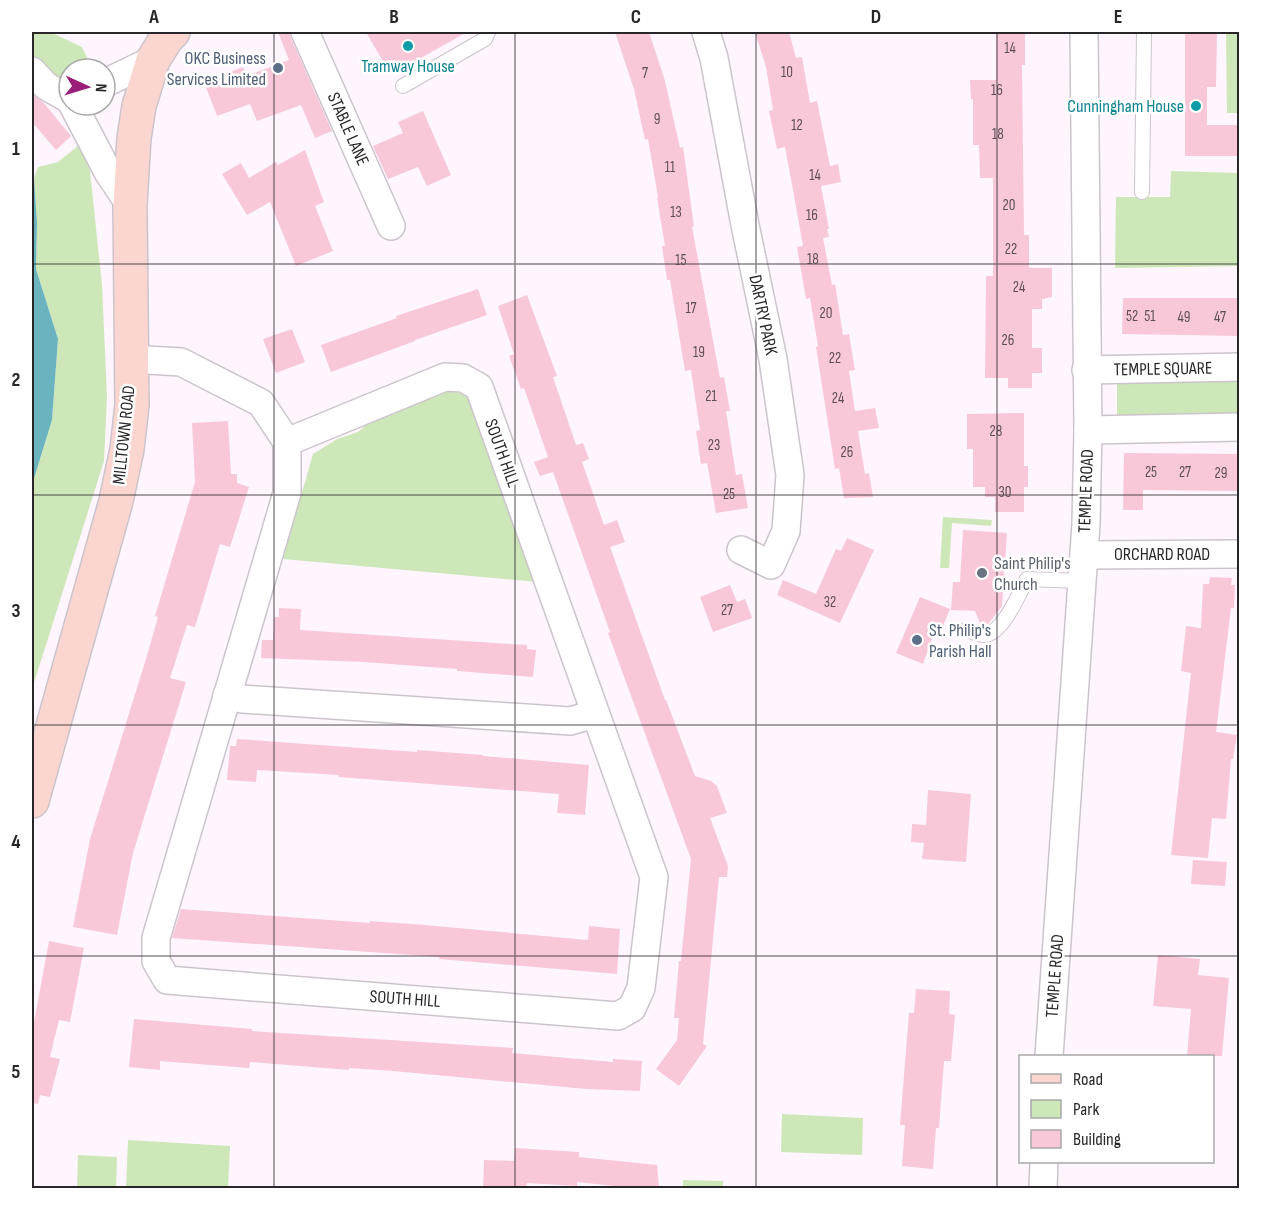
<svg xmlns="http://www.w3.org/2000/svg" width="1271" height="1220" font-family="'Sofia Sans Condensed',sans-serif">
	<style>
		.green { fill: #cde7b8 }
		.water { fill: #6bb4bf }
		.building { fill: #f8c8d9 }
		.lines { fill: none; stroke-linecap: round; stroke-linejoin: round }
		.service-casing { stroke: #ccc4cc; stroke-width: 16 }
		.minor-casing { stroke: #ccc4cc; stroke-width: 30 }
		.secondary-casing { stroke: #ccc4cc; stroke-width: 36 }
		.service { stroke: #fff; stroke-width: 14 }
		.minor { stroke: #fff; stroke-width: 27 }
		.secondary { stroke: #fbd6d0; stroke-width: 33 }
		.grid { fill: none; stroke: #292629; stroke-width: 1.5; stroke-opacity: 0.55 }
		.culture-dot { fill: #0f9aa8; stroke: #fff; stroke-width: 2 }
		.service-dot { fill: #5c6f8a; stroke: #fff; stroke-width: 2 }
		.worship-dot { fill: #6b7280; stroke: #fff; stroke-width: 2 }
		.labels { text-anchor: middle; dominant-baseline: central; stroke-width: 5; stroke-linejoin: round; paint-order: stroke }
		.number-label { font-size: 15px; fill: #5d4e55 }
		.service-label { font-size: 18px; fill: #4e5e75; stroke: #fff; text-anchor: end }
		.culture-label { font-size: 18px; fill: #0d838f; stroke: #fff }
		.street-label { font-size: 18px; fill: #292629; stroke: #fff }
		.worship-label { font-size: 18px; fill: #5b616d; stroke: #fff; text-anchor: start }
		.neatline { fill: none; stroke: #292629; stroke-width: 2 }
		.grid-label { font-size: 20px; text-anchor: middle; font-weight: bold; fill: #292629 }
	</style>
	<rect width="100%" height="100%" fill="#fef5fe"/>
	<!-- green -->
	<g class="green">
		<polygon points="32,32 50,32 82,47 91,66 86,69 69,69 69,78 67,79 51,79 32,59"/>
		<polygon points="1226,32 1239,32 1239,113 1227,113"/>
		<polygon points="78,146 85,156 90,171 102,285 107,397 104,461 32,689 32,485 52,420 58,339 36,269 37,223 34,178 38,167 58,162"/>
		<polygon points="1171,171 1239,173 1239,266 1115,268 1116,197 1170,197"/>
		<polygon points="1239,376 1239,417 1117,419 1117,378"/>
		<polygon points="443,390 464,394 476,411 539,582 283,559 313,454 337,439 358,432 377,415"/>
		<polygon points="943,517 992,520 991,526 952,523 949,568 940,568"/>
		<polygon points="782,1114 863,1118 862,1155 781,1152"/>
		<polygon points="128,1140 230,1146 228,1188 126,1188"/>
		<polygon points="78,1155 117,1157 116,1188 77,1188"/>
		<polygon points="683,1180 723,1181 723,1188 683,1188"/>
	</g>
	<!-- water -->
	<polygon class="water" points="34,178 37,223 36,269 58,339 52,420 32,485 32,179"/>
	<!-- building -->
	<g class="building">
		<polygon points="278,32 289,32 291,38 332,131 315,138 301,105 257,121 250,104 217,116 204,82 243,67 247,76 289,60"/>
		<polygon points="366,32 467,32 396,72 389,60 384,63"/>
		<polygon points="615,32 649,32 665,81 680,148 683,147 694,226 692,227 720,378 724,377 730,411 726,411 736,475 742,474 748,508 716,513 707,463 701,464 696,431 700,430 691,370 685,371 670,280 667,280 662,246 665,246 657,198 658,197 648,139 645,140 634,89"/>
		<polygon points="755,32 789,32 796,58 802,57 810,103 817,101 830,166 838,164 841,182 821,186 829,229 827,229 829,237 823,238 832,285 835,284 843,335 849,334 855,370 849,371 855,411 875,408 879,428 858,431 865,474 869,473 873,497 844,498 839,468 835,469 816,347 818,346 810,298 806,299 797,247 803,246 793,190 785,147 777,149 769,111 773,110 766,67"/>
		<polygon points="996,32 1025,32 1025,65 1022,65 1024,235 1029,235 1029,268 1052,268 1052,297 1042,299 1042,309 1032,309 1032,348 1042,348 1042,373 1032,373 1032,388 1008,388 1008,378 985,378 986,276 993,276 993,178 980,178 979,145 973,145 973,99 971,99 970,80 996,80"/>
		<polygon points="1185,32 1217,32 1216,87 1207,87 1207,125 1239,125 1239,156 1185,156"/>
		<polygon points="32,94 43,102 71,136 56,150 32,122"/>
		<polygon points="423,111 451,175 427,186 418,167 388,179 373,146 403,133 398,122"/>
		<polygon points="305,150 324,202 315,206 333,251 296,266 270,202 247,215 222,174 241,163 249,178 276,162 278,165"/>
		<polygon points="478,289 487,315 415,340 415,341 331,372 321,345 397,318 396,316"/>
		<polygon points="527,295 557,376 553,377 576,445 583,443 589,459 582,462 604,525 617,520 625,542 610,547 665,700 666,700 695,776 711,781 717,786 727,813 710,818 728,866 727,877 719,877 703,1044 707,1046 679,1086 656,1069 677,1040 679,1018 674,1018 679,961 681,961 691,859 608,633 610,632 553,472 540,476 534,462 548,457 524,388 521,389 509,356 514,354 498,306"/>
		<polygon points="1123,298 1239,298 1239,336 1122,334"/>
		<polygon points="292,329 305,362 276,373 263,339"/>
		<polygon points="1024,413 1024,466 1028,466 1028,487 1024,487 1024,512 995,512 995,497 985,497 985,487 973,487 973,449 967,449 967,414"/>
		<polygon points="228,421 231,474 237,474 237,483 249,487 230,547 220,544 195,627 187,625 170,678 186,682 133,853 117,935 73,927 90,839 146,659 158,617 155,616 195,482 192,423"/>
		<polygon points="1124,453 1239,454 1239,491 1143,490 1143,510 1123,510"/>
		<polygon points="963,530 1007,533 1002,606 988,624 980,623 975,611 951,610 953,582 960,582"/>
		<polygon points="847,538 874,550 840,623 777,595 783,580 816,594 836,549 841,551"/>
		<polygon points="1210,577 1232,578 1231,585 1235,585 1234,608 1231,608 1216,732 1237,735 1233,759 1231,759 1226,819 1212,818 1208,858 1171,855 1191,673 1181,671 1186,626 1201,628 1203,584 1209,584"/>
		<polygon points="730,585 737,602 745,599 752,618 713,632 700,597"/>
		<polygon points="920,597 950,609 942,628 937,625 923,664 896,653"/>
		<polygon points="279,608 301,609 300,630 527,645 527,649 536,650 533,677 457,671 457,669 364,662 261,658 262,640 273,640 274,617 279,617"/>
		<polygon points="237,739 417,752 417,750 483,755 483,756 589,765 585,815 557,813 559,794 339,777 339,775 257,770 256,782 227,780 230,746 236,746"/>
		<polygon points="928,790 971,794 966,862 922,859 924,843 911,842 912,824 926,825"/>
		<polygon points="1193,860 1227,862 1225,886 1191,884"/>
		<polygon points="181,909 370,923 370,921 425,925 588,940 589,926 620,929 617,974 439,959 440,957 172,938"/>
		<polygon points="49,941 84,948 70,1022 59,1020 50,1057 60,1059 50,1097 40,1095 38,1104 32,1103 32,1033"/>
		<polygon points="1158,955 1200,959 1198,975 1229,978 1222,1056 1187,1056 1191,1009 1153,1006"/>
		<polygon points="916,989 950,991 949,1014 955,1015 951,1061 944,1061 939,1128 936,1128 933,1169 902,1166 905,1125 900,1125 909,1013 914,1013"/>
		<polygon points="134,1019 252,1029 252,1031 513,1048 512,1053 613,1062 613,1059 642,1061 640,1091 586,1089 393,1071 349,1068 349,1070 250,1062 249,1068 160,1061 160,1070 129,1067"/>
		<polygon points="515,1148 579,1152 579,1157 657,1165 659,1188 633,1188 577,1182 577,1186 527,1183 526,1188 483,1188 484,1160 514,1161"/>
	</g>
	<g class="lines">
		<!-- service casing -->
		<g class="service-casing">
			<g id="service">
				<polyline points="403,86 485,39 488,32"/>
				<polyline points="1142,192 1144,32"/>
				<path d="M966 630C971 631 979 635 984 635 1003 634 1019 593 1027 579L1081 581"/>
			</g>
		</g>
		<!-- minor casing -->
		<g class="minor-casing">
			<g id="minor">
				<polyline points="305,32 391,226"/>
				<polyline points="706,32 714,58 745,225 773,359 790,475 786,531 771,565 741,550"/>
				<polyline points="32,71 46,86 69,99"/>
				<polyline points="105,83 153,60"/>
				<polyline points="73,105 108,172 130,205"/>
				<polyline points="131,359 181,362 261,403 287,442 287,493 156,938 156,961 167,980 618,1016 632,1008 641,988 654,877 479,387 463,378 445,377 287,442"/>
				<polyline points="1086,370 1240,367"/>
				<polyline points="1088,430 1240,427"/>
				<polyline points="1084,555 1240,554"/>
				<polyline points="227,695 242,699 570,721 595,714"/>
				<polyline points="1049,1056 1086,524 1088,430 1084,32"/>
				<polyline points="1043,1188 1044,1162"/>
			</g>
		</g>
		<!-- secondary casing -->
		<g class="secondary-casing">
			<polyline id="secondary" points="32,801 116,501 127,449 132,405 130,205 134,138 139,106 153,60 166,39 173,32"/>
		</g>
		<!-- service -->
		<use href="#service" class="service"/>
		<!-- minor -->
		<use href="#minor" class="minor"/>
		<!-- secondary -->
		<use href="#secondary" class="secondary"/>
	</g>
	<!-- grid -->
	<path class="grid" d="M274 32V1188M515 32V1188M756 32V1188M997 32V1188M32 264H1240M32 495H1240M32 725H1240M32 956H1240"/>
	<!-- markers -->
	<g class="culture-dot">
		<circle cx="408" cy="46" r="6"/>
		<circle cx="1196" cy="106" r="6"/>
	</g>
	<g class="service-dot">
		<circle cx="278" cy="68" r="6"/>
		<circle cx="917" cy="640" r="6"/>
	</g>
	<circle class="worship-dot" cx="982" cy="573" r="6"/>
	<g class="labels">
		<!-- number labels -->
		<g class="number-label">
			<text x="1010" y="48">14</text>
			<text x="787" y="72">10</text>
			<text x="645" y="73">7</text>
			<text x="997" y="90">16</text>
			<text x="657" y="119">9</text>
			<text x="797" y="125">12</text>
			<text x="998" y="134">18</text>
			<text x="670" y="167">11</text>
			<text x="815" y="175">14</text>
			<text x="1009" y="205">20</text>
			<text x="676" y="212">13</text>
			<text x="812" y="215">16</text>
			<text x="1011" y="249">22</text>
			<text x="813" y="259">18</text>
			<text x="681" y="260">15</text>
			<text x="1019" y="287">24</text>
			<text x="691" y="308">17</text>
			<text x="826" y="313">20</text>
			<text x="1132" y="316">52</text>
			<text x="1150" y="316">51</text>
			<text x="1184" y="317">49</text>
			<text x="1220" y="317">47</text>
			<text x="1008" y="340">26</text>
			<text x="699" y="352">19</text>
			<text x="835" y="358">22</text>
			<text x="711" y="396">21</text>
			<text x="838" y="398">24</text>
			<text x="996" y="431">28</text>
			<text x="714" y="445">23</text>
			<text x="847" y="452">26</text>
			<text x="1151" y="472">25</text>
			<text x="1185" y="472">27</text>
			<text x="1221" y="473">29</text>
			<text x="1005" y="492">30</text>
			<text x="729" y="494">25</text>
			<text x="830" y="602">32</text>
			<text x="727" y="610">27</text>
		</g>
		<!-- service labels -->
		<g class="service-label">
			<text x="266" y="58">OKC Business<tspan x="266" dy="21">Services Limited</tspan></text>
			<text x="929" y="630" text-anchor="start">St. Philip's<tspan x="929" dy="21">Parish Hall</tspan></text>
		</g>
		<!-- culture labels -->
		<g class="culture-label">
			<text x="408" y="66">Tramway House</text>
			<text x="1184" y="106" text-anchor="end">Cunningham House</text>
		</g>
		<!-- street labels -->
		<g class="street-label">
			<text transform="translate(348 129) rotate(66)">STABLE LANE</text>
			<text transform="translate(763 315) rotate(78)">DARTRY PARK</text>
			<text transform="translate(1163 369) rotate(-1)">TEMPLE SQUARE</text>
			<text transform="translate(124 435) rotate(-84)">MILLTOWN ROAD</text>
			<text transform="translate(502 453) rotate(70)">SOUTH HILL</text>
			<text transform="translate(1086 491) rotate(-88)">TEMPLE ROAD</text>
			<text x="1162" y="554">ORCHARD ROAD</text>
			<text transform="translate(1055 976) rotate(-86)">TEMPLE ROAD</text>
			<text transform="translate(405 999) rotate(4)">SOUTH HILL</text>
		</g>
		<!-- worship labels -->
		<g class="worship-label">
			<text x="994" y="563">Saint Philip's<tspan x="994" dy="21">Church</tspan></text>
		</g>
	</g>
	<!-- border -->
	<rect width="1271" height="1220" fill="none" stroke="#ffffff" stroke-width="66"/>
	<!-- legend -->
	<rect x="1019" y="1055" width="195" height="108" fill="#ffffff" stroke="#a9a8a9" stroke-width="1.5"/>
	<rect x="1031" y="1074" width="30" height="9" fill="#fbd6d0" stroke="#a9a8a9" stroke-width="1.5"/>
	<text x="1073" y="1085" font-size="18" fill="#292629">Road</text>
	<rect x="1031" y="1100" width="30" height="18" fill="#cde7b8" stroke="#a9a8a9" stroke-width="1.5"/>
	<text x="1073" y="1115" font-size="18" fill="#292629">Park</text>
	<rect x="1031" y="1130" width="30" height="18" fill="#f8c8d9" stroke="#a9a8a9" stroke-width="1.5"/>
	<text x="1073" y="1145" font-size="18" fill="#292629">Building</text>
	<!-- north arrow -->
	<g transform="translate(87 87) rotate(94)"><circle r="28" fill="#ffffff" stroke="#a9a8a9" stroke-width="1.5"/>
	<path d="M0-4.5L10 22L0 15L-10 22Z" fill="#991e77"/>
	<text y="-9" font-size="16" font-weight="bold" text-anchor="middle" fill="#292629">N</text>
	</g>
	<rect x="33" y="33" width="1205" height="1154" class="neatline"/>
	<g class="grid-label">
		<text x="154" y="23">A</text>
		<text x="394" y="23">B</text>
		<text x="636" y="23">C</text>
		<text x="876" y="23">D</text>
		<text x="1118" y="23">E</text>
		<text x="16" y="155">1</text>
		<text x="16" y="386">2</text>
		<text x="16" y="617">3</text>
		<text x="16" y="848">4</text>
		<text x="16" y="1078">5</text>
	</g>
</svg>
